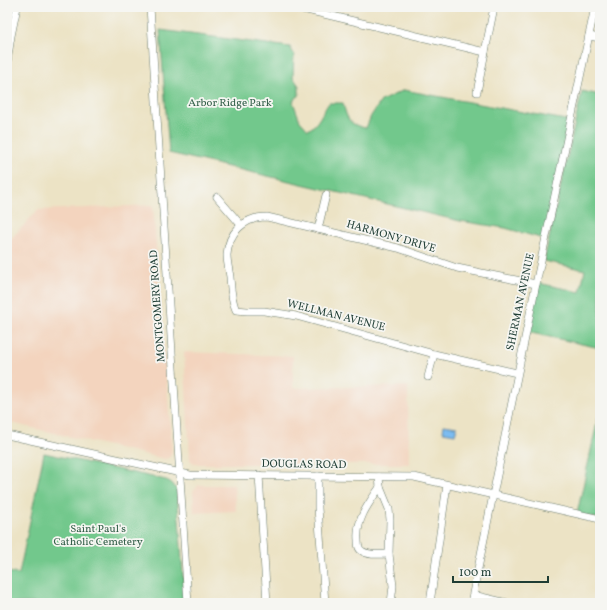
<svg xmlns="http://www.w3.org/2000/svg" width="607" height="610" font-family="Vollkorn,serif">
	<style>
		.built { fill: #f3d4be }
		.green { fill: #72c88c; stroke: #488260 }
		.water { fill: #7cbcf1; stroke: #4e7c92 }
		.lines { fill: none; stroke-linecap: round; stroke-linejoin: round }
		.minor-casing { stroke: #677767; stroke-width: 8 }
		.minor { stroke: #fff; stroke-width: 7 }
		.labels { text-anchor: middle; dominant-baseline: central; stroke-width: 3.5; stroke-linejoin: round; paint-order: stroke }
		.park-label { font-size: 11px; fill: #34604a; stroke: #f6f6f2 }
		.street-label { font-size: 11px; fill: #1f3d34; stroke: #f6f6f2 }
	</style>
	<rect width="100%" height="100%" fill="#f6f6f2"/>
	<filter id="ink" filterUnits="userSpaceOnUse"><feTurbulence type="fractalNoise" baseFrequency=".025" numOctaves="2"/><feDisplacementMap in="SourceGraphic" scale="8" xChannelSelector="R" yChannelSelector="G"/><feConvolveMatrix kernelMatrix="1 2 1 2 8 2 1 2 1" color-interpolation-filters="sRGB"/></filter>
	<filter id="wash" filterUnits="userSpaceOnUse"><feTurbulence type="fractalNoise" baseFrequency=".012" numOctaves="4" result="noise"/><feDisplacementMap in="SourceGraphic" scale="16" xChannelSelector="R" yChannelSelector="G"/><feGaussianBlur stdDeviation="0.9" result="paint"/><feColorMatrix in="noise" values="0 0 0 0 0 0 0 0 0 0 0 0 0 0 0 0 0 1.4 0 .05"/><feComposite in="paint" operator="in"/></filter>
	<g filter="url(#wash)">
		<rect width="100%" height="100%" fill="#ece3c5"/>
		<!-- built -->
		<g class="built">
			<polygon points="153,205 172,452 170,457 165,459 7,422 7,243 38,210"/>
			<polygon points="184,352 293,356 293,388 408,386 409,464 195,464 190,460"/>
			<polygon points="199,485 234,485 236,511 194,513 193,491"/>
		</g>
		<!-- green -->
		<g class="green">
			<path d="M160 30 290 47 294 54 293 77 299 86V96L295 98 293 102 300 121 308 130C319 124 322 112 329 103H343C347 119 349 125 366 128L371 116 381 101 404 90 571 121 544 239 505 228 460 221 169 153Z"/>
			<polygon points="582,91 600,95 600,348 527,332 538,283 580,292 585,270 544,261"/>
			<polygon points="600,409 600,519 577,514"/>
			<path d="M44 453 166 480C172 482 174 485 177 491L185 603H7V572L19 574Z"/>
		</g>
		<!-- water -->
		<polygon class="water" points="444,425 457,427 455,434 443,432"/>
	</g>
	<g filter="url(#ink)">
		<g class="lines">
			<!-- minor casing -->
			<g class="minor-casing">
				<g id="minor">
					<polyline points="150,7 188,603"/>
					<polyline points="294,7 485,52"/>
					<polyline points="589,36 600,38"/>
					<polyline points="7,63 11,36 17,7"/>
					<polyline points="477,92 494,7"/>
					<polyline points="217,197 241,225"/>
					<polyline points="318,229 326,195"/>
					<path d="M517 373 434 354 296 316 264 311H247L236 310C231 299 231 289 230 277 229 270 227 262 227 255 228 233 244 217 267 217L398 248 457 268 536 284"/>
					<polyline points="428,377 434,354"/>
					<polyline points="7,435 190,475 414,477 600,519"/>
					<polyline points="259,475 267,603"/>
					<polyline points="318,476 318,508 325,603"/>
					<polyline points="379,477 380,487 389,509 390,520 389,554 393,586 391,603"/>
					<path d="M380 487C369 503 356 519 358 540 358 544 358 549 362 551 369 556 381 554 389 554"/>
					<polyline points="473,595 507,603"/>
					<polyline points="430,603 447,485"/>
					<polyline points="471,603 536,284 595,7"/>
				</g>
			</g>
			<!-- minor -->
			<use href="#minor" class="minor"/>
		</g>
	</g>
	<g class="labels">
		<!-- park labels -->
		<g class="park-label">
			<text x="230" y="103">Arbor Ridge Park</text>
			<text x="98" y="529">Saint Paul's<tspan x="98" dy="13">Catholic Cemetery</tspan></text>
		</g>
		<!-- street labels -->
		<g class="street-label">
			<text transform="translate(391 237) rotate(16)">HARMONY DRIVE</text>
			<text transform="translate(521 302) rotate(-78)">SHERMAN AVENUE</text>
			<text transform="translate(158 306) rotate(-94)">MONTGOMERY ROAD</text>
			<text transform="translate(336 316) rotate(14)">WELLMAN AVENUE</text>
			<text transform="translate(304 465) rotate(1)">DOUGLAS ROAD</text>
		</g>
	</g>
	<!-- margin -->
	<rect width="607" height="610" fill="none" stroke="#f6f6f2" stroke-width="24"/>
	<!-- scale -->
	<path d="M453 576v6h95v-6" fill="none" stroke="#1f3d34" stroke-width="2"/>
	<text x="459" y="576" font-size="12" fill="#1f3d34" stroke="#f6f6f2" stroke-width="3" paint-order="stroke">100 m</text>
</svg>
